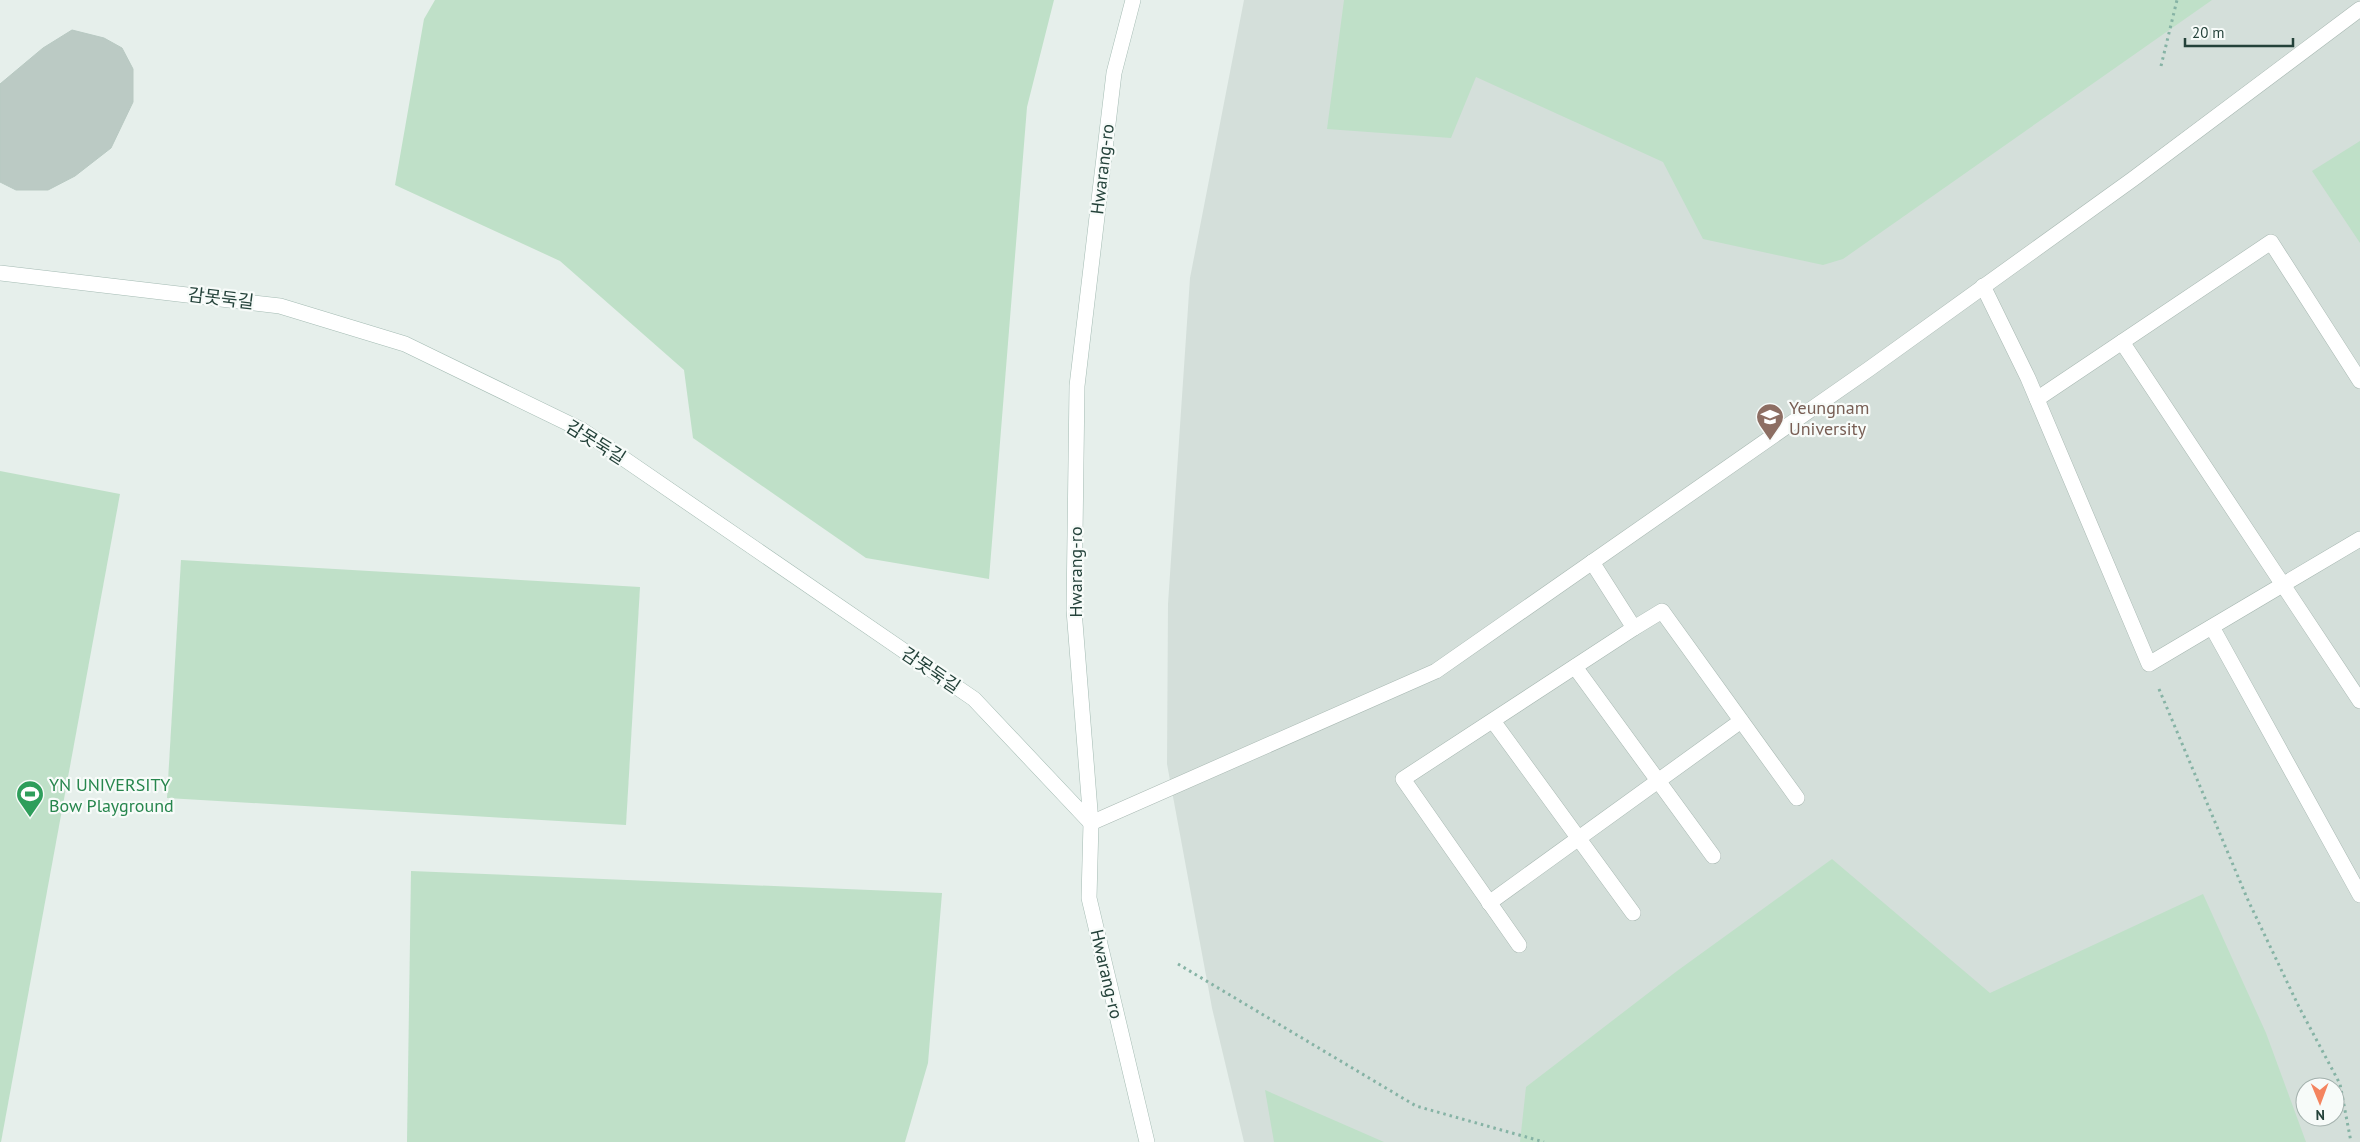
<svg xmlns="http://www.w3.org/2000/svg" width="2360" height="1142" font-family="'PT Sans','Noto Sans KR',sans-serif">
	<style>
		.built { fill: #d4dfda; fill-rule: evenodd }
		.green { fill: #bfe0c8 }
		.building { fill: #bbcac4; stroke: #b8c9c2 }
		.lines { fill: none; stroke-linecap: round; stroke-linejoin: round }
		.lane-casing { stroke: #a8b8b2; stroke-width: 16 }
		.secondary-casing { stroke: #a4bbb3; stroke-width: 16 }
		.path { stroke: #86b3a5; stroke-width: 3; stroke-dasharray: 2.5 4; stroke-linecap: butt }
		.lane { stroke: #fff; stroke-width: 15 }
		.secondary { stroke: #fff; stroke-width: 15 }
		.labels { text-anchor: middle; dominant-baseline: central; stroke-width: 4.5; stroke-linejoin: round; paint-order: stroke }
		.street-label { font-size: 18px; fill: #24423a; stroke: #f7fbf9 }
		.education-label { font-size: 18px; fill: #785e54; stroke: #f7fbf9; text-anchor: start }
		.leisure-label { font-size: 18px; fill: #27864d; stroke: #f7fbf9; text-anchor: start }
	</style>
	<rect width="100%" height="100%" fill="#e6efeb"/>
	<!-- built -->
	<path class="built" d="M1244 0H2360V1142H1244L1212 1008 1167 764 1168 604 1190 278ZM2305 1087H2335V1117H2305Z"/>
	<!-- green -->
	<g class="green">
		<polygon points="435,0 1054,0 1027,107 989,579 866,558 693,438 684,370 560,261 395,185 424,19"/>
		<polygon points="1344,0 2212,0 1843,259 1823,265 1703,239 1663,162 1476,77 1451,138 1327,129"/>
		<polygon points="2360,141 2360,243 2312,171"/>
		<polygon points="0,471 120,494 1,1142 0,1142"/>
		<polygon points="181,560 640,587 626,825 167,798"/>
		<polygon points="1832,859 1990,993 2203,894 2266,1033 2306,1142 1520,1142 1526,1087 1677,971"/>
		<polygon points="411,871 942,893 928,1063 905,1142 407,1142"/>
		<polygon points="1265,1090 1384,1142 1274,1142"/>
	</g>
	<!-- building -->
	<polygon class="building" points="72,30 104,38 122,48 133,69 133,102 111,148 75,176 48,190 16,190 0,182 0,84 43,48"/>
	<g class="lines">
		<!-- lane casing -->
		<g class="lane-casing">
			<g id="lane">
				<polyline points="1983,286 2028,378 2149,664 2360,539"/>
				<polyline points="2122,342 2360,701"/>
				<polyline points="2037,399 2271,242 2360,381"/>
				<polyline points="1592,562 1634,628 1662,611 1797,798"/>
				<polyline points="2212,627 2360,895"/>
				<polyline points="1575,667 1713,856"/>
				<polyline points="1493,721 1633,913"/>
				<polyline points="1091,823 1436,671 1869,369 2133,179 2360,9"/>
				<polyline points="1489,903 1741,721"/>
				<polyline points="1519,945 1403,779 1634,628"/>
			</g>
		</g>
		<!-- secondary casing -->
		<g class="secondary-casing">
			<g id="secondary">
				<polyline points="1133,0 1114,73 1077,386 1074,610 1091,823 1089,898 1147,1142"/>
				<polyline points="0,273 280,306 405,344 582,430 974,699 1091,823"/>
			</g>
		</g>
		<!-- path -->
		<g class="path">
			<polyline points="2161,66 2177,0"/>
			<polyline points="2159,689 2247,898 2299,1007 2340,1084 2351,1142"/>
			<polyline points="1178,964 1416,1106 1544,1142"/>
		</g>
		<!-- lane -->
		<use href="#lane" class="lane"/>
		<!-- secondary -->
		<use href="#secondary" class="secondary"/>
	</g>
	<!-- icons -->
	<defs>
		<g id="university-pin" transform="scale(1.4375)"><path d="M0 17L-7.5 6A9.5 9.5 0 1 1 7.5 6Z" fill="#8d6e63" stroke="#f7fbf9"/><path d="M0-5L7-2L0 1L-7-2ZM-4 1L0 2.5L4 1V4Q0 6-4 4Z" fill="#fff"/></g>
		<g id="stadium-pin" transform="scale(1.4375)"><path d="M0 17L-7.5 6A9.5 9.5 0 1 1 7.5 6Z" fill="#2e9e5b" stroke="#f7fbf9"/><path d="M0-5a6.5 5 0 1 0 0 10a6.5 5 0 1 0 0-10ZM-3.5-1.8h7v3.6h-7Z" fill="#fff"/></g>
	</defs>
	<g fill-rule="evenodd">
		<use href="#university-pin" x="1770" y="417"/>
		<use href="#stadium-pin" x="30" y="794"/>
	</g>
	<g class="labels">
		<!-- street labels -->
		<g class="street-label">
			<text transform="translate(1102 169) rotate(-83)">Hwarang-ro</text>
			<text transform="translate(221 298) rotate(7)">감못둑길</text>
			<text transform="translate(596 442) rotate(32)">감못둑길</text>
			<text transform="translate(1075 572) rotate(-90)">Hwarang-ro</text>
			<text transform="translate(931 670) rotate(34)">감못둑길</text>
			<text transform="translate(1107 974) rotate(77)">Hwarang-ro</text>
		</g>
		<!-- education labels -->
		<g class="education-label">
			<text x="1789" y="407">Yeungnam<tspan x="1789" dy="21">University</tspan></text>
		</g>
		<!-- leisure labels -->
		<g class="leisure-label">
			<text x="49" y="784">YN UNIVERSITY<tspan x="49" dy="21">Bow Playground</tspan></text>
		</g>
	</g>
	<!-- north arrow -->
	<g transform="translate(2320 1102) rotate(179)"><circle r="24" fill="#f7fbf9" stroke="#a3b1ad"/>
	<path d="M0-4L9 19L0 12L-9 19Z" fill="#f4845f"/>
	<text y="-8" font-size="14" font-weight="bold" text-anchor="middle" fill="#24423a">N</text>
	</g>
	<!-- scale -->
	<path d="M2185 38v8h108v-8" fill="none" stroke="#24423a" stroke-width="2.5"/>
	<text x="2192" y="38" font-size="15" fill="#24423a" stroke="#f7fbf9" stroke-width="4" paint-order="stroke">20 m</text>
</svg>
